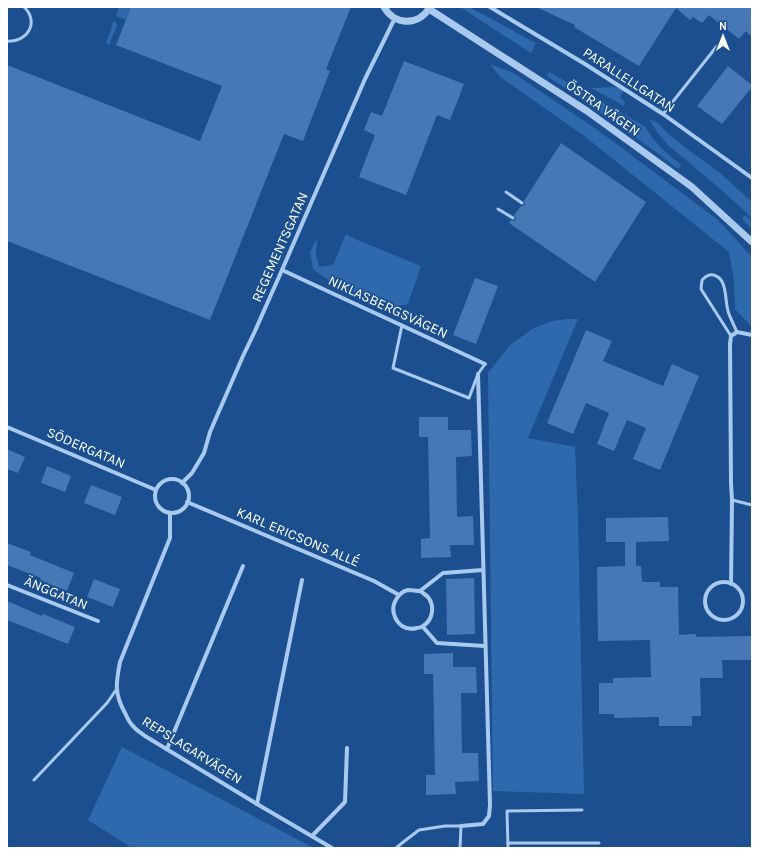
<svg xmlns="http://www.w3.org/2000/svg" width="759" height="855" font-family="Karla,sans-serif">
	<style>
		.green { fill: #2e69ad }
		.building { fill: #4478b7 }
		.lines { fill: none; stroke-linecap: round; stroke-linejoin: round }
		.service { stroke: #a9c9ee; stroke-width: 3 }
		.minor { stroke: #a9c9ee; stroke-width: 4 }
		.tertiary { stroke: #a9c9ee; stroke-width: 7 }
		.labels { text-anchor: middle; dominant-baseline: central; stroke-width: 3.5; stroke-linejoin: round; paint-order: stroke }
		.street-label { font-size: 14px; fill: #fff; stroke: #1b4f8f }
	</style>
	<rect width="100%" height="100%" fill="#1b4f8f"/>
	<!-- green -->
	<g class="green">
		<polygon points="119,7 131,7 126,20 116,16"/>
		<polygon points="460,7 469,7 536,43 531,53"/>
		<polygon points="114,20 117,26 109,45 106,43"/>
		<polygon points="490,64 512,72 599,131 718,220 752,257 752,327 735,309 734,281 729,252 583,135 500,77"/>
		<path d="M549 72 624 114 644 126 654 140 664 151 681 165 678 169C636 136 592 106 547 76Z"/>
		<polygon points="616,87 624,90 620,97 625,102 624,106 591,88"/>
		<polygon points="649,119 658,123 667,133 687,149 719,172 752,202 752,218 718,187 668,145 658,133"/>
		<polygon points="745,215 752,222 752,229 742,219"/>
		<polygon points="346,234 355,239 421,266 408,304 389,308 331,282 313,269 310,252 317,238 316,255 319,267 333,265"/>
		<polygon points="567,319 578,319 528,438 575,447 578,520 584,794 493,791 488,373 509,346 532,329 552,321"/>
		<polygon points="122,747 314,848 132,848 88,820"/>
	</g>
	<!-- building -->
	<g class="building">
		<polygon points="131,7 351,7 326,69 330,71 303,141 284,134 210,320 7,241 7,65 200,141 222,86 116,45"/>
		<polygon points="536,7 752,7 752,37 746,31 739,39 709,15 702,23 693,17 690,20 676,8 639,66 574,27 575,25"/>
		<polygon points="404,61 464,84 450,120 437,115 406,195 359,177 375,135 364,130 371,112 382,116"/>
		<polygon points="728,66 752,85 752,87 722,124 697,106"/>
		<polygon points="561,143 646,202 595,282 509,223 511,220 513,221 515,220 516,218 514,215 521,206 523,206 525,204 524,201"/>
		<polygon points="475,278 498,286 476,344 453,335"/>
		<polygon points="586,330 612,341 603,361 663,386 672,364 699,376 660,470 633,459 646,428 627,420 614,451 597,444 609,413 586,403 573,434 547,423"/>
		<polygon points="419,417 448,417 448,430 471,430 472,456 456,457 457,517 473,516 474,545 450,545 451,557 421,558 421,539 430,538 428,437 419,437"/>
		<polygon points="7,449 25,457 18,473 7,469"/>
		<polygon points="47,466 71,476 65,492 41,483"/>
		<polygon points="91,485 122,497 115,515 84,503"/>
		<polygon points="668,517 669,541 636,542 636,566 641,566 642,582 660,582 660,587 678,587 679,635 696,634 696,637 752,636 752,660 722,660 723,678 700,678 701,716 692,716 692,726 659,726 659,717 614,718 614,714 599,714 599,683 613,683 613,678 651,677 650,640 598,641 597,567 625,566 625,542 606,542 606,518"/>
		<polygon points="7,543 31,552 30,555 74,573 67,591 40,580 41,578 7,565"/>
		<polygon points="474,578 475,634 447,635 446,579"/>
		<polygon points="94,579 120,589 113,607 87,597"/>
		<polygon points="7,601 42,616 43,614 75,627 68,644 7,620"/>
		<polygon points="453,653 453,667 476,667 477,693 461,693 462,753 478,753 479,781 455,782 456,794 426,795 426,775 435,775 433,674 424,674 424,654"/>
	</g>
	<g class="lines">
		<!-- service -->
		<g class="service">
			<path d="M7 41C27 43 40 22 24 7"/>
			<polyline points="663,114 717,46"/>
			<polyline points="506,192 522,203"/>
			<polyline points="498,209 513,218"/>
			<polyline points="402,325 393,368 469,398 478,374 485,364"/>
			<path d="M731 336 701 289 702 280C706 276 710 273 716 276 727 280 725 301 728 311 730 318 734 325 737 332"/>
			<polyline points="732,500 752,505"/>
			<polyline points="34,780 107,703 116,690"/>
			<polyline points="508,843 599,843"/>
			<polyline points="396,848 402,843 419,830 445,826 461,826 460,848"/>
			<polyline points="508,848 507,811 582,810"/>
		</g>
		<!-- minor -->
		<g class="minor">
			<polyline points="490,7 585,64 663,114 752,178"/>
			<polyline points="282,270 485,364"/>
			<polyline points="7,427 156,490"/>
			<circle cx="172" cy="496" r="17"/>
			<polyline points="182,483 192,473 204,453 210,432 243,356 255,331 282,270 365,79 395,18"/>
			<polyline points="187,502 374,581 399,595"/>
			<path d="M170 513V538L120 662C116 683 114 693 125 713 127 717 129 722 133 726 136 730 141 733 145 736L257 804 332 848"/>
			<circle cx="724" cy="601" r="19"/>
			<polyline points="731,584 732,500 731,483 730,344 731,336 737,332 752,335"/>
			<polyline points="7,585 98,621"/>
			<path d="M420 591C423 593 426 595 428 597 435 606 433 620 423 626 422 627 418 628 417 628 406 631 397 625 394 614 391 605 398 592 408 590 412 590 416 591 420 591L443 573 483 570"/>
			<polyline points="423,627 437,643 485,646"/>
			<polyline points="167,749 243,566"/>
			<polyline points="257,804 302,580"/>
			<polyline points="461,826 483,824 489,816 490,805 478,374"/>
			<polyline points="312,836 345,802 347,748"/>
		</g>
		<!-- tertiary -->
		<g class="tertiary">
			<path d="M384 7C395 26 419 26 430 7"/>
			<polyline points="429,9 587,111 692,187 752,242"/>
		</g>
	</g>
	<g class="labels">
		<!-- street labels -->
		<g class="street-label">
			<text transform="translate(629 80) rotate(33)">PARALLELLGATAN</text>
			<text transform="translate(603 108) rotate(35)">ÖSTRA VÄGEN</text>
			<text transform="translate(280 247) rotate(-66)">REGEMENTSGATAN</text>
			<text transform="translate(388 307) rotate(25)">NIKLASBERGSVÄGEN</text>
			<text transform="translate(86 448) rotate(23)">SÖDERGATAN</text>
			<text transform="translate(298 537) rotate(23)">KARL ERICSONS ALLÉ</text>
			<text transform="translate(56 593) rotate(22)">ÄNGGATAN</text>
			<text transform="translate(192 750) rotate(32)">REPSLAGARVÄGEN</text>
		</g>
	</g>
	<!-- border -->
	<rect width="759" height="855" fill="none" stroke="#ffffff" stroke-width="16"/>
	<!-- north arrow -->
	<g transform="translate(723 36)" stroke="#1b4f8f" stroke-width="3" paint-order="stroke">
	<path d="M0-3L7 15L0 10L-7 15Z" fill="#ffffff"/>
	<text y="-6" font-size="11" font-weight="bold" text-anchor="middle" fill="#ffffff">N</text>
	</g>
</svg>
